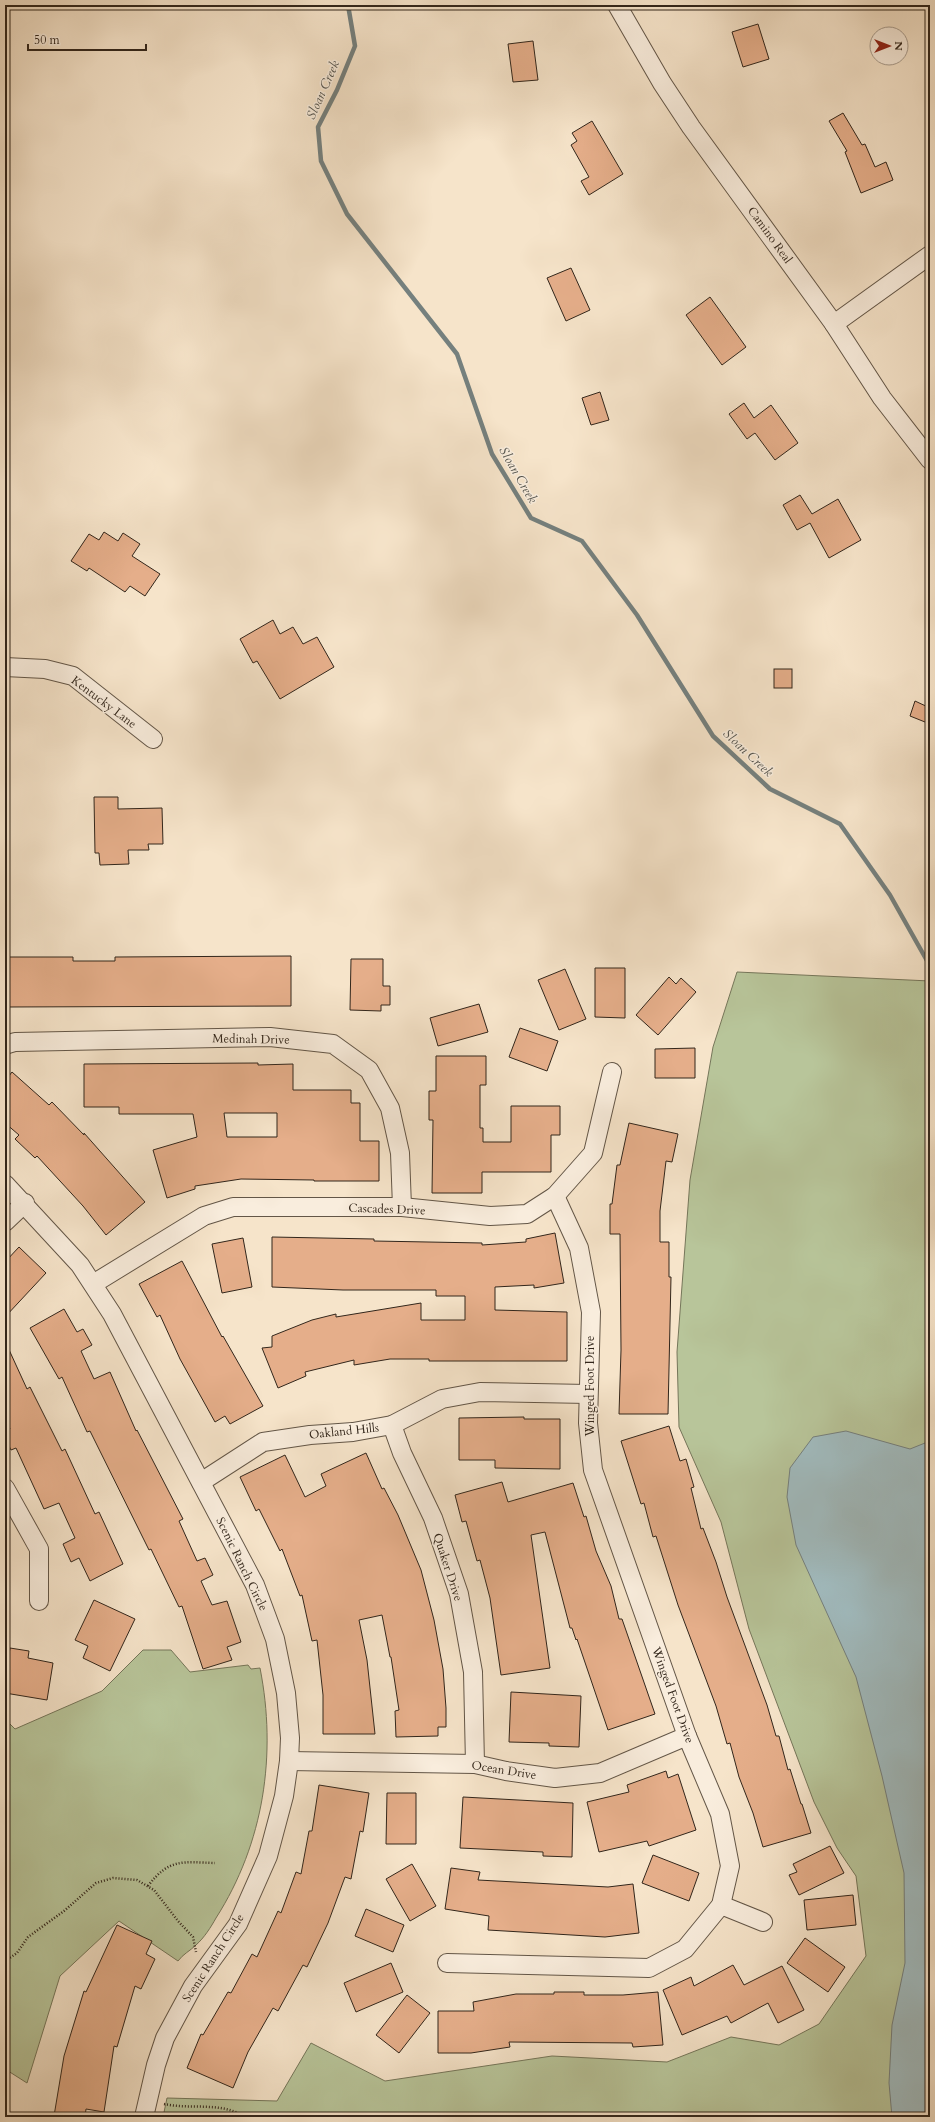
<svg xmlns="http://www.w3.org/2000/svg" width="935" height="2122" font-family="Cardo,serif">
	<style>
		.green { fill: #b8c59a; stroke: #75765a }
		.water { fill: #a1bcc0; stroke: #75807e }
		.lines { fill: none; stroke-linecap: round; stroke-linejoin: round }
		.stream { stroke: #75807e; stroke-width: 4.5 }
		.building { fill: #e5ae8a; stroke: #32261b; fill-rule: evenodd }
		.minor-casing { stroke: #635647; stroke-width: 20 }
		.path { stroke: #32261b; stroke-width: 2.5; stroke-dasharray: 1 2; stroke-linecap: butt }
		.minor { stroke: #f9eddd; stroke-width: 18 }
		.labels { text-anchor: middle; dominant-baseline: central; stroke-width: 3; stroke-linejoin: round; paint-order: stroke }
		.street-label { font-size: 12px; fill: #32261b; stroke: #f9eddd }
		.water-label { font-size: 13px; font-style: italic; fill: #53534d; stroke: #f9eddd }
	</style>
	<rect width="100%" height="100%" fill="#f6e4ca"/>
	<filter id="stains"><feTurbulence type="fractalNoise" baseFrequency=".005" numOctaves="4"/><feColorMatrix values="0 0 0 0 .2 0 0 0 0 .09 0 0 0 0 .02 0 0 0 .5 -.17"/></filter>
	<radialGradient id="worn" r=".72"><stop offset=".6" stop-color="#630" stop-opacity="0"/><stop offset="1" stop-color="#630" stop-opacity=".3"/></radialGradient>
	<!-- green -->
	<g class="green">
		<polygon points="737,972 930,981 930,2117 163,2117 167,2098 277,2101 311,2043 385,2081 552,2056 667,2062 731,2037 779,2045 819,2024 866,1956 856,1876 837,1848 814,1802 749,1629 721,1522 679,1427 677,1352 690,1180 713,1047"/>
		<path d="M143 1650H171L190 1672 248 1665 251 1669 260 1668C277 1754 264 1843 216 1918 211 1927 204 1938 196 1945 190 1951 183 1954 178 1961L119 1921 60 1976 27 2083 5 2069V1719L15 1729 102 1691Z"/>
	</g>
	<!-- water -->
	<polygon class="water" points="846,1431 910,1449 930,1441 930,2117 892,2117 889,2083 892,2025 905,1963 904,1873 882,1776 856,1677 796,1545 787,1497 790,1468 813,1437"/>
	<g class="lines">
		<!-- stream -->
		<polyline class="stream" points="348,5 355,46 337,90 318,127 321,161 347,214 457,354 492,454 531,518 582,541 637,615 713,736 770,789 840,824 890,895 930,966"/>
	</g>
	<!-- building -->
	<g class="building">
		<polygon points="758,24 769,59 743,67 732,32"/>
		<polygon points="533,41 538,80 513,82 508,44"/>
		<polygon points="843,113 862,145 865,144 875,167 886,162 893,180 861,193 845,152 847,151 829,121"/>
		<polygon points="592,121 623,174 589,195 581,181 589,177 571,145 577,141 572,133"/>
		<polygon points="571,268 590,310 566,321 547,278"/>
		<polygon points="710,297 746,347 722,365 686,315"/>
		<polygon points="600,392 609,420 591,425 582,398"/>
		<polygon points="744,403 754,418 771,405 798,443 775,460 755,433 747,439 729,414"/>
		<polygon points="800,495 812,514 838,499 861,540 829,558 810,523 797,530 783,505"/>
		<polygon points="104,532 118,541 123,533 140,544 132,556 160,574 145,596 130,586 125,592 89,568 87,571 71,561 89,534 99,540"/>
		<polygon points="273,620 280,634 293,627 303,644 317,637 334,667 280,699 257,661 253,663 240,639"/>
		<rect x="774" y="669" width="18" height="19"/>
		<polygon points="915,701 930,708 930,724 910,716"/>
		<polygon points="94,797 118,797 118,809 162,808 163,844 148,844 149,850 128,850 129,864 100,865 99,853 95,853"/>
		<polygon points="291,956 291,1006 5,1007 5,957 73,957 73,961 115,961 115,957"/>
		<polygon points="351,959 383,959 383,986 390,986 390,1005 381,1005 381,1011 350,1010"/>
		<polygon points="595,968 625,968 625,1018 595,1017"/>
		<polygon points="565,969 586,1019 559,1030 538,980"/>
		<polygon points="669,977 676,984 681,978 696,992 658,1035 636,1015"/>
		<polygon points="479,1004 488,1032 438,1046 430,1018"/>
		<polygon points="520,1028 558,1041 547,1071 509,1057"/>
		<polygon points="695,1048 695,1078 655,1078 655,1049"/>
		<polygon points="436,1056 486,1056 486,1085 480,1085 480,1128 483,1128 483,1142 511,1142 511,1106 560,1106 560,1135 551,1135 551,1172 482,1172 482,1193 432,1193 433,1120 429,1120 429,1091 436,1091"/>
		<path d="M258 1063V1065L293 1064V1090H351V1103H360V1141H379V1181H314V1180L241 1179 195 1186V1189L167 1198 153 1150 197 1137 193 1114H119V1107H84V1064ZM224 1113H277V1137H227Z"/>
		<polygon points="12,1072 49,1105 52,1102 84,1135 84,1133 145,1202 106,1235 83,1206 37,1156 35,1158 15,1139 19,1135 5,1123 5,1081"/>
		<polygon points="629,1123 678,1134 672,1162 666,1161 660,1211 660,1242 669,1242 669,1277 671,1277 668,1414 619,1414 621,1350 620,1234 610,1234 610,1204 612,1204 617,1165 620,1165"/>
		<polygon points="555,1233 564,1283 534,1288 534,1285 495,1287 495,1310 567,1312 567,1361 429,1361 429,1359 390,1359 354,1365 354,1360 305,1372 306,1376 278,1388 262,1348 272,1347 272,1336 312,1320 336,1314 336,1317 421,1303 421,1320 465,1320 465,1296 436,1296 436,1290 343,1290 272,1287 272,1237 374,1239 374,1241 482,1243 482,1245 526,1242 526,1239"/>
		<polygon points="243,1238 252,1287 222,1293 212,1244"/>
		<polygon points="19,1247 46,1273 5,1317 5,1262"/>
		<polygon points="182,1261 222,1337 223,1336 263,1406 230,1424 225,1416 215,1422 180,1359 160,1315 157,1317 139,1284"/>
		<polygon points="64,1309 77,1332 83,1329 92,1345 81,1351 94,1379 110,1372 136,1431 137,1430 183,1519 179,1521 197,1561 205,1558 213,1575 201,1581 212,1605 227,1601 241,1642 227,1647 232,1660 203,1669 182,1606 179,1607 151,1549 149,1550 90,1431 87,1432 62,1377 59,1379 30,1328"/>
		<polygon points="5,1341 27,1389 30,1387 62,1451 65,1449 95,1514 99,1512 123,1564 90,1581 79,1558 71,1562 63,1544 75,1538 59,1503 44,1509 16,1448 11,1450 5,1438 5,1432 10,1429 5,1418"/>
		<polygon points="524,1417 524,1419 560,1419 560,1469 495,1468 495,1460 459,1460 459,1418"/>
		<polygon points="669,1426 680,1461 686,1459 694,1487 691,1488 701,1529 703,1528 716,1562 727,1597 767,1705 776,1736 779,1736 788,1770 790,1769 801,1804 802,1804 811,1833 763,1847 753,1813 739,1777 730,1743 727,1744 716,1706 678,1605 656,1536 653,1537 644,1503 641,1504 621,1441"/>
		<polygon points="366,1453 382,1489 384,1488 398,1515 421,1570 434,1620 443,1669 446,1708 446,1727 438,1727 438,1736 396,1737 395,1711 399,1710 391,1657 390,1657 382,1615 359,1620 367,1660 375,1734 323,1734 323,1695 317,1640 312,1641 302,1595 300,1596 282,1549 280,1551 259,1509 256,1511 240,1477 285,1455 305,1497 326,1486 321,1474"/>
		<polygon points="502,1482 508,1502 573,1483 584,1517 586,1516 596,1551 611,1586 619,1619 622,1619 655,1714 608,1730 577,1639 576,1640 572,1628 570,1628 545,1532 531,1535 550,1668 501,1675 490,1598 480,1560 477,1561 466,1521 462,1522 455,1495"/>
		<polygon points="94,1600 135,1619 110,1671 83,1658 88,1646 75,1640"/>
		<polygon points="10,1648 29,1651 28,1658 53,1663 47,1700 5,1693 5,1661 8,1661"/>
		<polygon points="511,1692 581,1696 579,1747 549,1746 549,1743 509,1742"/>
		<polygon points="666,1771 668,1778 678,1774 696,1830 649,1846 647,1841 599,1852 587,1802 629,1792 627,1785"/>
		<polygon points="319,1785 369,1793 363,1832 360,1831 351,1879 345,1877 328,1923 307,1967 303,1965 278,2011 273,2008 248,2052 233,2088 187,2068 201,2034 203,2035 228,1992 231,1993 252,1954 257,1957 278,1911 281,1913 296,1872 301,1874 309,1831 312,1831"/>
		<polygon points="387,1793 416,1793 416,1844 386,1844"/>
		<polygon points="463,1797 573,1803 572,1857 543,1856 543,1852 460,1848"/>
		<polygon points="830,1846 844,1873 799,1895 789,1875 797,1872 793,1864"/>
		<polygon points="653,1855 699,1873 689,1901 642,1883"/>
		<polygon points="412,1864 436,1906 410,1921 386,1879"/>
		<polygon points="451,1868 480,1872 478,1880 608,1887 633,1884 639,1933 605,1937 488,1930 489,1916 445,1909"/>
		<polygon points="853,1895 856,1925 807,1930 804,1900"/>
		<polygon points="366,1909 404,1925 393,1952 355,1936"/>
		<polygon points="117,1925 152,1941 146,1954 155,1959 141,1989 135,1986 117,2047 114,2046 104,2112 86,2109 85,2117 54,2116 64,2056 84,1991 86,1992"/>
		<polygon points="805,1938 845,1967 828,1992 787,1963"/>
		<polygon points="391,1963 403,1992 356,2012 344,1983"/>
		<polygon points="733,1965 744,1985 782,1966 804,2010 778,2023 768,2003 731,2023 727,2016 682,2035 663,1990 691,1977 694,1986"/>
		<polygon points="554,1992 584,1992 584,1995 623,1995 658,1992 663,2045 633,2047 632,2043 509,2042 510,2047 471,2053 438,2053 438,2011 474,2011 473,2002 516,1994 554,1994"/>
		<polygon points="407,1995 430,2013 399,2053 376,2035"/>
	</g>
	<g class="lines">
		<!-- minor casing -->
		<g class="minor-casing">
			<g id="minor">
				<polyline points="617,5 662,83 691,127 834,324 882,398 930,460"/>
				<polyline points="834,324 930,255"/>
				<polyline points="5,667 45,669 73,676 153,739"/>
				<polyline points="5,1045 15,1042 270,1037 333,1044 369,1070 390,1108 400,1153 402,1207"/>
				<polyline points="5,1184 80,1265 112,1314 255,1585 275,1639 286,1693 290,1738 289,1761 284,1796 268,1856 238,1924 193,1986 165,2038 156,2065 144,2117"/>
				<polyline points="5,1222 25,1203"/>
				<polyline points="93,1284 204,1216 233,1207 402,1207 490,1216 527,1214 555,1196 593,1153 612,1072"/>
				<polyline points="392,1425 402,1453 433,1518 459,1594 473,1672 475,1764"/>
				<polyline points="201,1482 263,1442 310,1435 353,1432 392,1425 442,1399 480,1392 588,1394"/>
				<polyline points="5,1488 39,1549 39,1601"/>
				<polyline points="289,1761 475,1764 506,1771 555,1778 600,1773 687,1736"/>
				<polyline points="721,1905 763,1922"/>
				<polyline points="447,1963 649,1968 685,1949 721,1905 730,1866 720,1814 687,1736 593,1470 588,1423 591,1312 579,1248 555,1196"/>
			</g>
		</g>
		<!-- path -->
		<g class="path">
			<path d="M148 1886C169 1858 183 1862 215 1863"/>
			<polyline points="5,1961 17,1953 28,1937 64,1911 96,1883 113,1878 137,1880 154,1890 178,1921 193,1937 196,1952"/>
			<path d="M164 2104C191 2110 221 2101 245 2117"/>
		</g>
		<!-- minor -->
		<use href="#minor" class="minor"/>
	</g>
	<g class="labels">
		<!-- street labels -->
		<g class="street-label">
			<text transform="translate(770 235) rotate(54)">Camino Real</text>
			<text transform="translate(104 702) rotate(37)">Kentucky Lane</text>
			<text transform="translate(251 1039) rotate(1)">Medinah Drive</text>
			<text transform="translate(387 1209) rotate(2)">Cascades Drive</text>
			<text transform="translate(590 1386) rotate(-90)">Winged Foot Drive</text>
			<text transform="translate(344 1431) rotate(-6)">Oakland Hills</text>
			<text transform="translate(242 1564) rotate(64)">Scenic Ranch Circle</text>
			<text transform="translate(448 1567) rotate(72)">Quaker Drive</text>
			<text transform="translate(673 1695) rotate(70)">Winged Foot Drive</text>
			<text transform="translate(504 1770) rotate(9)">Ocean Drive</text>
			<text transform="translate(213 1958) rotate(-57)">Scenic Ranch Circle</text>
		</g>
		<!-- water labels -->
		<g class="water-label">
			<text transform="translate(323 90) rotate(-66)">Sloan Creek</text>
			<text transform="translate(518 475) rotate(60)">Sloan Creek</text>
			<text transform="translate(748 753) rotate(43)">Sloan Creek</text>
		</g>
	</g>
	<!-- margin -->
	<rect width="935" height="2122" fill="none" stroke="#f6e4ca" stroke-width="20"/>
	<rect x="6" y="6" width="923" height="2110" fill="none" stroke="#32261b" stroke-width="2"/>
	<rect x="10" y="10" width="915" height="2102" fill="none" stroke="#32261b"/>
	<!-- north arrow -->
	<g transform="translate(889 46) rotate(90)"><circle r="19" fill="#f9eddd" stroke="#a99d8f"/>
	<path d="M0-3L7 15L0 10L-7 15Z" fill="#8f2418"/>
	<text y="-6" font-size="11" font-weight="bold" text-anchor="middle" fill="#32261b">N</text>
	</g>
	<!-- scale -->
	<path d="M28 44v6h118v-6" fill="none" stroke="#32261b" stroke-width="2"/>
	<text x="34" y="44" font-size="12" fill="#32261b" stroke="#f9eddd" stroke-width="3" paint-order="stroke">50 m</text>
	<rect width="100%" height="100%" filter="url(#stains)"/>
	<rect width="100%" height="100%" fill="url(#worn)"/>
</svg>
